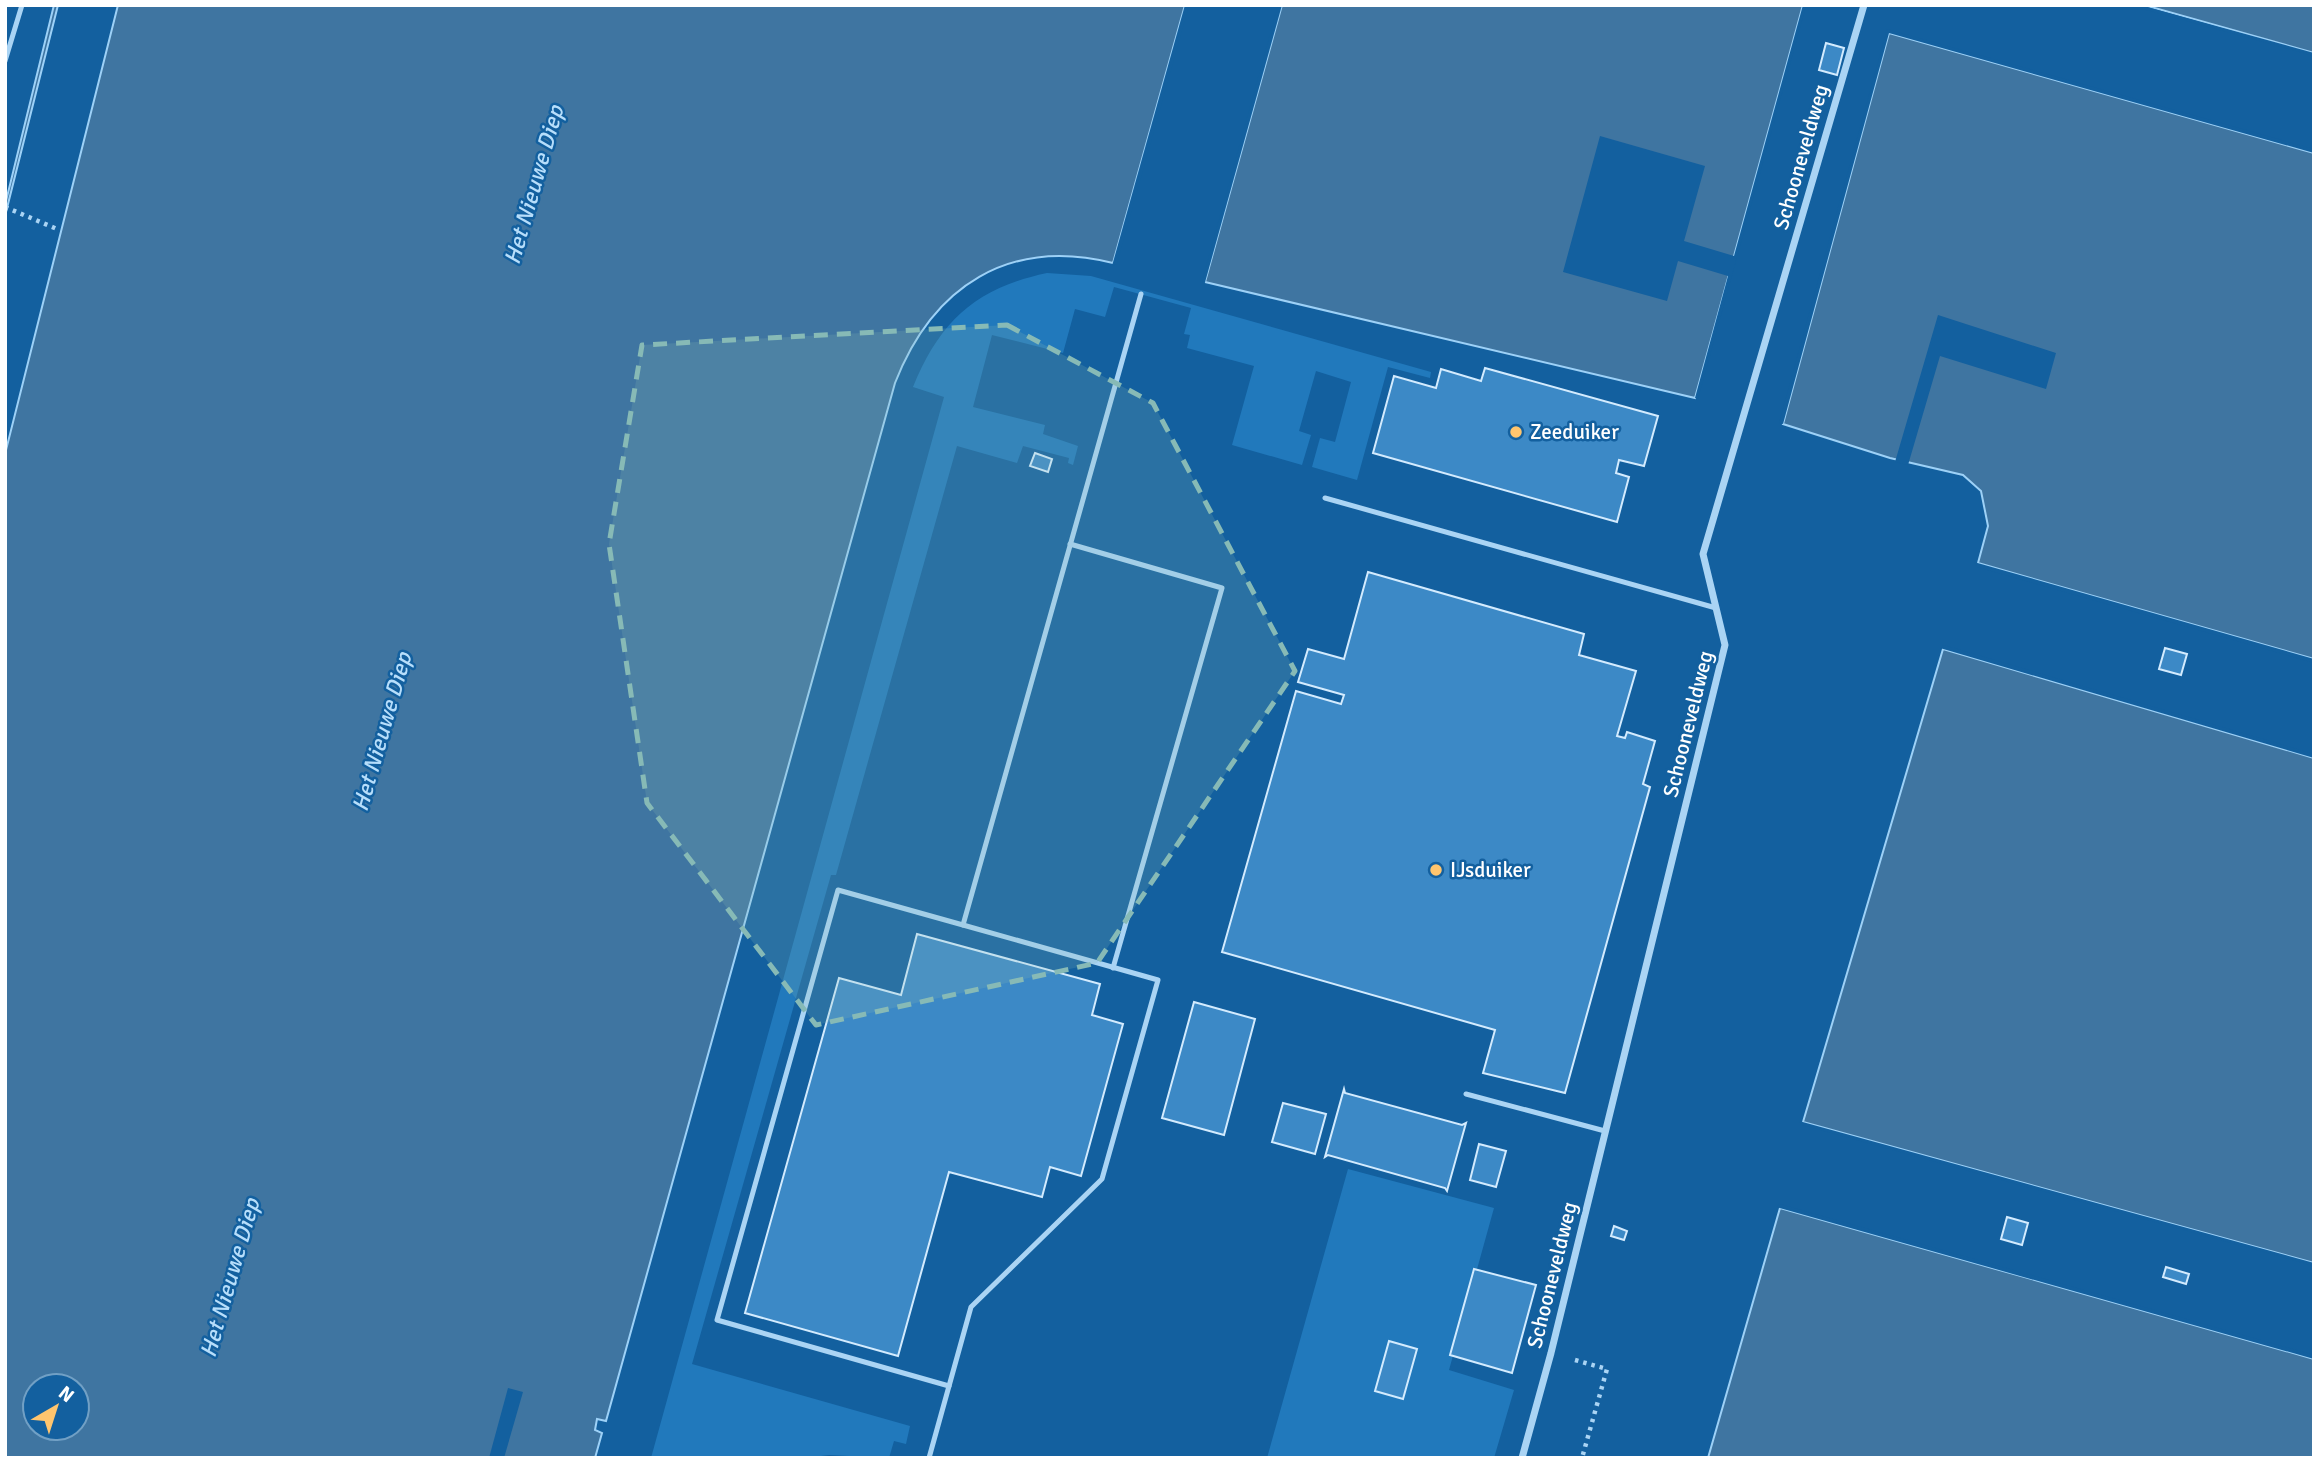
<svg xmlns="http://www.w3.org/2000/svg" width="2319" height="1463" font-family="Signika,sans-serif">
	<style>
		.green { fill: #2179bc }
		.water { fill: #3f75a1; stroke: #9dd1f7; stroke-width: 2; fill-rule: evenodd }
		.pier { fill: #13609f }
		.building { fill: #3c89c6; stroke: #d3ebfe; stroke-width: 2 }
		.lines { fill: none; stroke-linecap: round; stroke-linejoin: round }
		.path { stroke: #aad4f4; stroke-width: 4.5; stroke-dasharray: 3.5 5; stroke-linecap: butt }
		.lane { stroke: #aad4f4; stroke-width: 5 }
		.street { stroke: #aad4f4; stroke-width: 7 }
		.marked { fill: #87bab6; fill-opacity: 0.2; stroke: #87bab6; stroke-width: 5; stroke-dasharray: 14 9; stroke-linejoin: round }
		.poi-dot { fill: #ffc56e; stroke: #13609f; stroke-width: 2.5 }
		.labels { text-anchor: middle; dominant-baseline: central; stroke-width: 5; stroke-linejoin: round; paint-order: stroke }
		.street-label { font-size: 21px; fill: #fff; stroke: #13609f }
		.poi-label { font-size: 21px; fill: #fff; stroke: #13609f; text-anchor: start }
		.water-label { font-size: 23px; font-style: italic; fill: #b7defb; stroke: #13609f }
	</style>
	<rect width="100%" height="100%" fill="#13609f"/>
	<!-- green -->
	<g class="green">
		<path d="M1047 273 1091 276 1431 372 1430 378 1388 367 1357 480 1312 467 1320 438 1335 442 1351 382 1316 371 1299 431 1311 435 1302 465 1232 445 1254 366 1187 348 1190 335 1184 334 1191 308 1114 287 1105 317 1075 309 1063 353 992 335 973 407 1045 425 1043 434 1078 446 1073 465 1068 463 1069 458 1023 446 1017 463 957 446 836 875H831L692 1364 910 1426 906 1444 894 1441 889 1458 829 1455 805 1458H651L944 397 913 387C940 321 976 288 1047 273Z"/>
		<polygon points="1348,1169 1494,1208 1449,1370 1514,1390 1494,1458 1267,1458"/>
	</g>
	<!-- water -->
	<g class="water">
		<polygon points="54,5 58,5 5,216 5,205"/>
		<path d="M118 5H1185L1113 263C1009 237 933 286 895 383L606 1421 597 1419 595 1430 602 1433 595 1458H5V454ZM35 1386H77V1428H35Z"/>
		<polygon points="1282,5 1803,5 1695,398 1205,282"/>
		<polygon points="2144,5 2314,5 2314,53"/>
		<polygon points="1889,33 2314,153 2314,659 1978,563 1988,526 1981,491 1963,475 1890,458 1783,424"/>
		<polygon points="1943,649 2314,758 2314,1263 1803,1122"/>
		<polygon points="1780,1208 2314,1359 2314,1458 1708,1458"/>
	</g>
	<!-- pier -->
	<g class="pier">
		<polygon points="1185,5 1189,6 1117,264 1112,266"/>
		<polygon points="1278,5 1282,5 1204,286 1202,281"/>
		<polygon points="1803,5 1806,6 1698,399 1695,398 1728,276 1678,261 1667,301 1563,272 1600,136 1705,166 1684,241 1734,256"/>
		<polygon points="2140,5 2314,53 2314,56 2143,9"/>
		<polygon points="1887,29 2314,149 2314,153 1889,33 1783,424 1779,423"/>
		<polygon points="1938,315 2056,353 2046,389 1940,356 1908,465 1895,462"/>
		<polygon points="1974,562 2314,659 2314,663 1977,567"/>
		<polygon points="1944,645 2314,754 2314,758 1940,648"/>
		<polygon points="1799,1121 2314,1263 2314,1266 1802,1125"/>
		<polygon points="1780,1204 2314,1355 2314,1359 1776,1207"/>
		<polygon points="508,1388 523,1392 504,1458 489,1458"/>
	</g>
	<!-- building -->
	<g class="building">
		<polygon points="1826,43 1844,48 1837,75 1819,70"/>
		<polygon points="1485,368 1658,416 1644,466 1619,460 1616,473 1629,477 1617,522 1373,453 1394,376 1436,388 1441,369 1481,381"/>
		<polygon points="1035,453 1052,459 1048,472 1030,466"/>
		<polygon points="1368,572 1584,634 1579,655 1636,671 1617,736 1625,738 1627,732 1655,741 1643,784 1650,787 1565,1093 1483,1073 1495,1030 1222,952 1296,691 1341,704 1344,695 1298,682 1308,649 1344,659"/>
		<polygon points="2165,648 2187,654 2181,675 2159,669"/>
		<polygon points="917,934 1100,984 1092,1015 1123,1024 1081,1176 1050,1167 1042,1197 949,1172 898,1356 745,1313 839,978 901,995"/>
		<polygon points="1194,1002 1255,1019 1224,1135 1162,1118"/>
		<polygon points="1344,1089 1345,1093 1462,1125 1466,1123 1447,1191 1445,1188 1328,1155 1325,1157"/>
		<polygon points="1283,1103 1326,1114 1315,1154 1272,1142"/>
		<polygon points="1479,1144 1506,1151 1496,1187 1470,1180"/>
		<polygon points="2007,1217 2028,1223 2022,1245 2001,1239"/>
		<polygon points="1614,1226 1627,1231 1624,1240 1611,1236"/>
		<polygon points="2166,1267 2189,1274 2186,1284 2163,1277"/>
		<polygon points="1474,1269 1536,1285 1512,1373 1450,1355"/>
		<polygon points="1389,1341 1417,1349 1403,1399 1375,1391"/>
	</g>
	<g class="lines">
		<!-- path -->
		<g class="path">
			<polyline points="5,207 57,229"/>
			<polyline points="5,432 6,432"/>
			<polyline points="1575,1360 1607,1369 1582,1458"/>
		</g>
		<!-- lane -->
		<g class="lane">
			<polyline points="5,61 22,5"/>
			<polyline points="1325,498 1716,608"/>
			<polyline points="1070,544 1222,588 1113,968"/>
			<polyline points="1466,1094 1605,1131"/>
			<polyline points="949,1386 717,1320 838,890 963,925"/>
			<polyline points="929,1458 971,1307 1102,1179 1158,980 963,925 1141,294"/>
		</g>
		<!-- street -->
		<polyline class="street" points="1522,1458 1551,1353 1725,645 1703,554 1864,5"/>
	</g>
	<!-- marked area -->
	<path class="marked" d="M1007 325 1153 403 1295 671 1097 963 816 1025 647 803 609 544 642 345Z"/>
	<!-- markers -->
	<g class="poi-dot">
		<circle cx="1516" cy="432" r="7"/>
		<circle cx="1436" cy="870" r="7"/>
	</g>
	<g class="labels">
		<!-- street labels -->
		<g class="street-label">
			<text transform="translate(1801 157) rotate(-74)">Schooneveldweg</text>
			<text transform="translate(1688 724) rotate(-76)">Schooneveldweg</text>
			<text transform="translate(1552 1275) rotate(-76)">Schooneveldweg</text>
		</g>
		<!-- poi labels -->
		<g class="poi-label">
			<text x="1530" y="432">Zeeduiker</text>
			<text x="1450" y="870">IJsduiker</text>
		</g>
		<!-- water labels -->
		<g class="water-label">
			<text transform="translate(534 185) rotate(-74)">Het Nieuwe Diep</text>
			<text transform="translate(382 732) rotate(-74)">Het Nieuwe Diep</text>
			<text transform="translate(230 1278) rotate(-74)">Het Nieuwe Diep</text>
		</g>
	</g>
	<!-- border -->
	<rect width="2319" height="1463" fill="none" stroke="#ffffff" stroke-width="14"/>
	<!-- north arrow -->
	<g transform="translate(56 1407) rotate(39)"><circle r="33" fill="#13609f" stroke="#71a0c5" stroke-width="2"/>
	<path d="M0-5L12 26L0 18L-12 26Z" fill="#ffc56e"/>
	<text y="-10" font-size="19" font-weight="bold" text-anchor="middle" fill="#ffffff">N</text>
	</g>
</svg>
